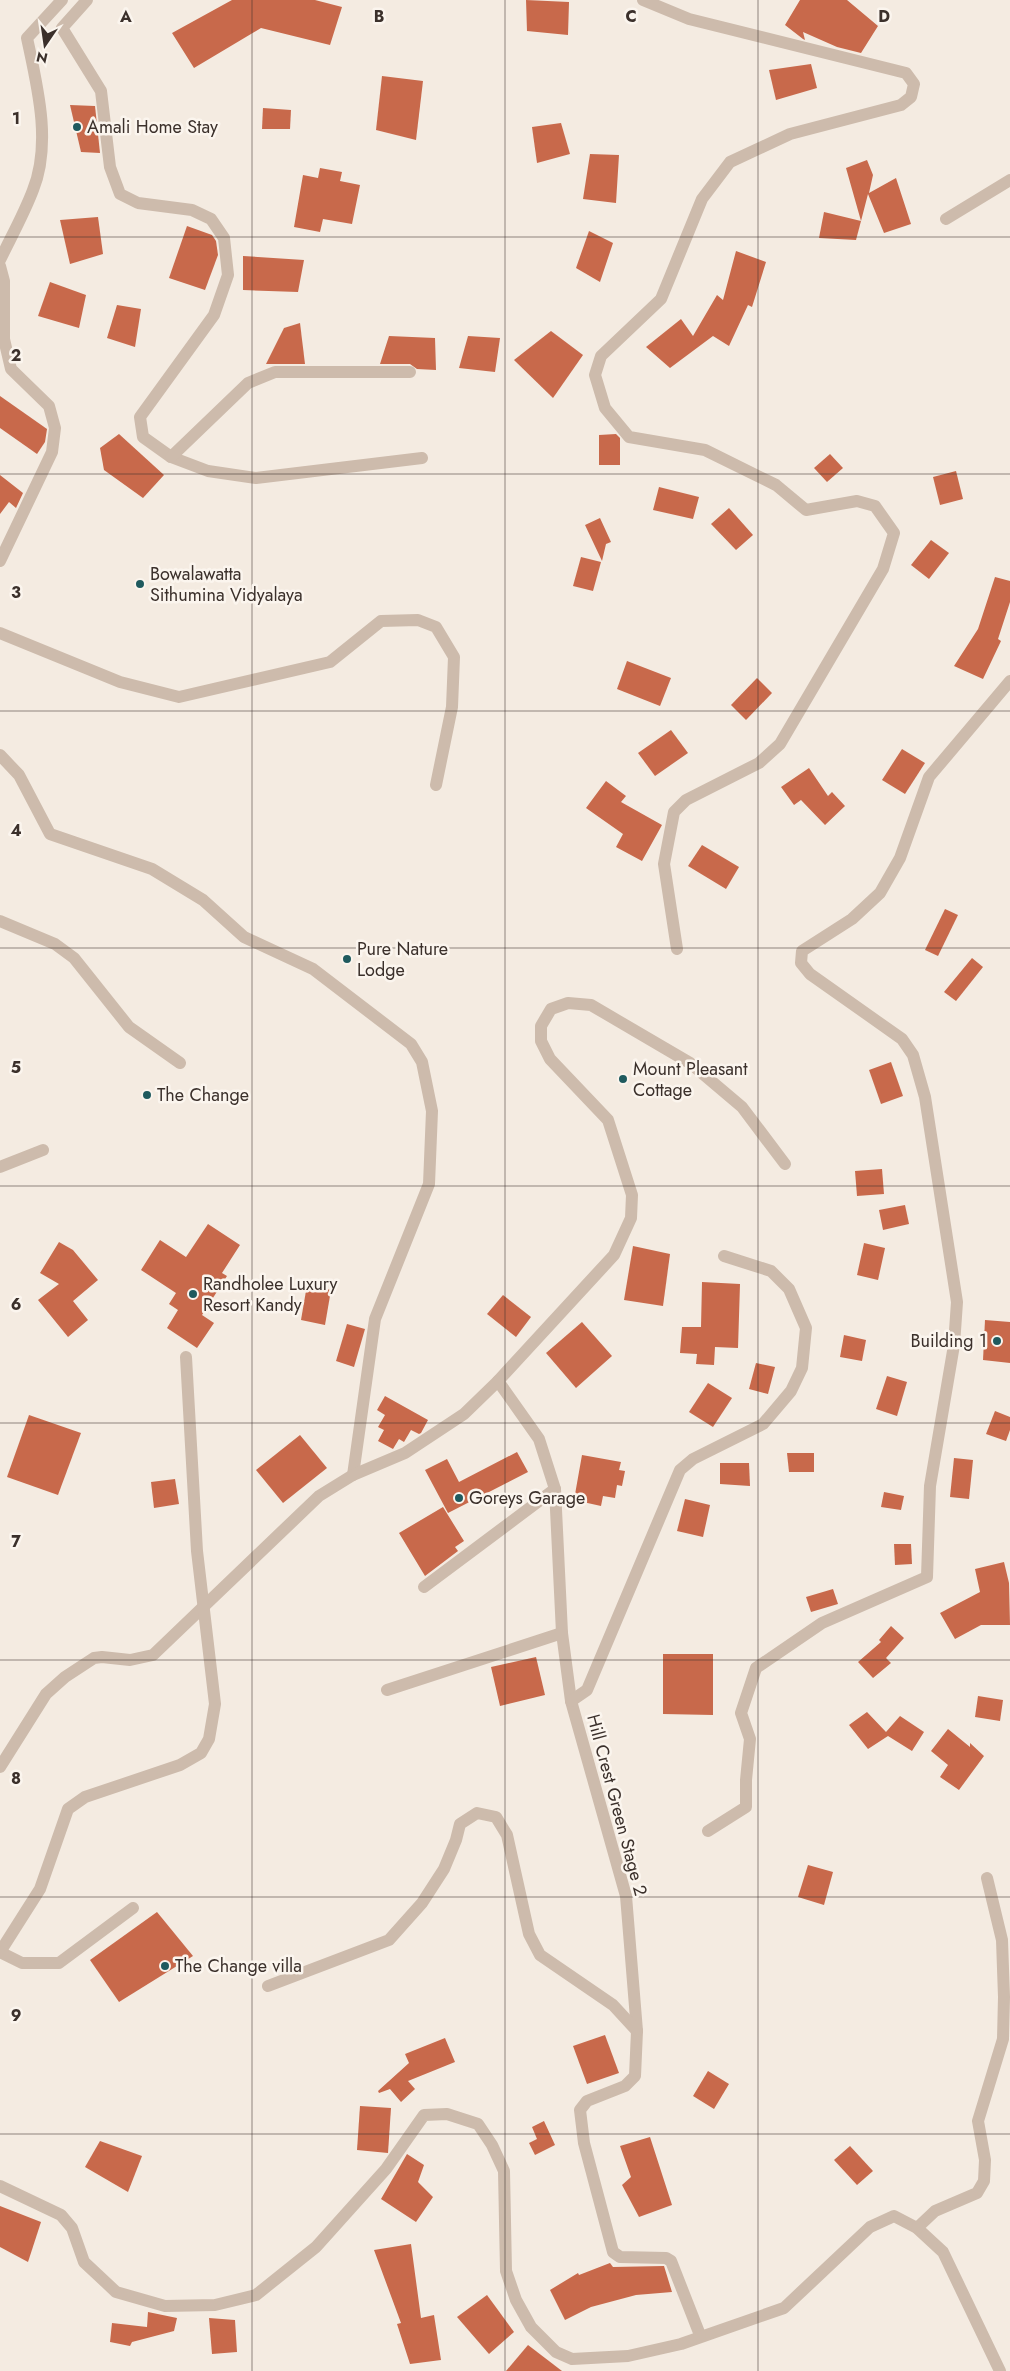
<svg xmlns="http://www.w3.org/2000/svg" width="1010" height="2371" font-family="Jost,sans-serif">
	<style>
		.building { fill: #c8694b }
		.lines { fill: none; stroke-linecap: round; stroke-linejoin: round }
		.minor { stroke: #cdbbac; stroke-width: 12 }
		.grid { fill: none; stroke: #3b302b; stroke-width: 1; stroke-opacity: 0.55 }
		.poi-dot { fill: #1f5a5e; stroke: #fbf5ee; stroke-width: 2 }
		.labels { text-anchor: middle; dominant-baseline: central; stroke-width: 5; stroke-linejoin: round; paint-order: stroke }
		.poi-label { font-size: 18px; fill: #3b302b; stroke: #fbf5ee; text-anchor: start }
		.street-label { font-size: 18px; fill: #3b302b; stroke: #fbf5ee }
		.grid-label { font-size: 16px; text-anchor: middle; font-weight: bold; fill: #3b302b; stroke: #fbf5ee; stroke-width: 5; stroke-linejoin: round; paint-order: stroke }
	</style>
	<rect width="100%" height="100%" fill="#f4ebe1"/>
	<!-- building -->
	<g class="building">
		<polygon points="232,0 315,0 342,7 330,45 261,28 194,68 172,33"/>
		<polygon points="526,0 569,2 568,35 527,31"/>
		<polygon points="800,0 847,0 878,26 861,53 837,47 803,32 805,40 803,39 785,25"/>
		<polygon points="811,64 817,88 776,100 769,70"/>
		<polygon points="382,76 423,81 416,140 376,130"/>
		<polygon points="70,105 95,106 100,153 81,152"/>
		<polygon points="263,108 291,110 290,129 262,129"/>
		<polygon points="561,123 570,154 537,163 532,127"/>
		<polygon points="590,154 619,155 616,203 583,199"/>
		<polygon points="867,160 873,175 869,193 896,178 911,224 884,233 868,194 861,221 846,168"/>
		<polygon points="320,168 342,172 340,181 360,185 352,224 323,219 320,232 294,227 303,175 318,178"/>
		<polygon points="824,212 861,221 856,240 819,238"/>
		<polygon points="98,217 103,254 70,264 60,220"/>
		<polygon points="187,226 212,235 216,241 218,255 205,290 169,278"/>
		<polygon points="589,231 613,243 600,282 576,268"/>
		<polygon points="736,251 766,262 752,307 748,305 729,346 713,336 670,368 646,347 681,319 693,336 717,295 723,300"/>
		<polygon points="243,256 304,260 298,292 243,290"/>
		<polygon points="50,282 86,295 79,328 38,316"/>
		<polygon points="117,305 141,309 135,347 107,338"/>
		<polygon points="300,323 305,364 266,364 284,328"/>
		<polygon points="551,331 583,355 553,398 514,360"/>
		<polygon points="389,336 435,338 436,370 417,369 410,364 380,364"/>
		<polygon points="468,336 500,338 495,372 459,368"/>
		<polygon points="0,396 47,429 45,442 37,454 0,428"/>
		<polygon points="119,434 164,475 143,498 104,470 100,448"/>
		<polygon points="616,434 620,438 620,465 599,465 599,435"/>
		<polygon points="830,454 843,468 827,482 814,468"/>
		<polygon points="956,471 963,499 940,505 933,477"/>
		<polygon points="0,475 23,493 16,508 9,502 0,514"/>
		<polygon points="659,487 699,497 693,519 653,510"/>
		<polygon points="729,508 753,535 736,550 711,524"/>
		<polygon points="600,518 611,542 606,544 602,561 585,525"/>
		<polygon points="931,540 949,553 929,579 911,565"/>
		<polygon points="581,557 601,562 593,591 573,586"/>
		<polygon points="995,577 1010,581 1010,602 998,639 1001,641 983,679 954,666 978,629"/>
		<polygon points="627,661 671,678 660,706 617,689"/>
		<polygon points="757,678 772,693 746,720 731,705"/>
		<polygon points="671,730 688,753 655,776 638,753"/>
		<polygon points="902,749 925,763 905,794 882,780"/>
		<polygon points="809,768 828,796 832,792 845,806 825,825 801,800 794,805 781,787"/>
		<polygon points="606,781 626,796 621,802 662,825 642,861 616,847 623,834 586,808"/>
		<polygon points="702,845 739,867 726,889 688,866"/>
		<polygon points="945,909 958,915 938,956 925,950"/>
		<polygon points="972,958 983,967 956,1001 944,992"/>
		<polygon points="891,1062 903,1096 881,1104 869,1070"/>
		<polygon points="882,1169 884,1194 857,1196 855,1171"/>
		<polygon points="905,1205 909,1224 883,1230 879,1210"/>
		<polygon points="208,1224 240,1245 222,1273 227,1276 202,1315 214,1323 197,1348 167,1328 178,1310 169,1304 176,1293 141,1270 160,1240 186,1257"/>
		<polygon points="59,1242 73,1250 98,1280 73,1301 88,1320 68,1337 38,1300 59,1284 40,1273"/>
		<polygon points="864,1243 885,1248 878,1280 857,1275"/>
		<polygon points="633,1246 670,1254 663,1306 624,1300"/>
		<polygon points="702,1282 740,1284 738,1348 715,1347 714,1365 696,1364 697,1354 680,1353 682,1327 701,1327"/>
		<polygon points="307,1285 331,1290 325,1325 301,1320"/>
		<polygon points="503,1295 531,1317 516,1337 487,1314"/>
		<polygon points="985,1320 1010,1322 1010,1363 983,1360"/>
		<polygon points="582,1322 612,1356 576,1388 546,1353"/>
		<polygon points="347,1324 365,1329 354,1367 336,1361"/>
		<polygon points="844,1335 866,1340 862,1361 840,1357"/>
		<polygon points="756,1363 775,1367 768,1394 749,1389"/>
		<polygon points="887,1376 907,1382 897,1416 876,1409"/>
		<polygon points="708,1383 732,1398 713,1427 689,1412"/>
		<polygon points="385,1396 428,1420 421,1433 419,1434 411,1430 404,1442 399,1439 393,1449 378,1441 384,1430 378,1427 385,1415 377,1410"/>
		<polygon points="995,1411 1010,1417 1010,1430 1006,1441 986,1434"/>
		<polygon points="29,1415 81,1433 58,1495 7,1477"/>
		<polygon points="300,1435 327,1468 283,1503 256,1470"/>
		<polygon points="517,1452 528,1472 448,1513 425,1470 447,1459 459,1482"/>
		<polygon points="787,1453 814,1453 814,1472 789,1472"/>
		<polygon points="582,1455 621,1462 619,1470 625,1471 622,1486 617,1485 615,1498 603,1496 601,1506 574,1500"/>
		<polygon points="954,1458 973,1460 969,1499 950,1497"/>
		<polygon points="720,1463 749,1463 750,1486 720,1484"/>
		<polygon points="175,1479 179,1504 154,1508 151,1482"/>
		<polygon points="884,1492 904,1496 901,1510 881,1507"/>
		<polygon points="685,1499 710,1505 703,1537 677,1531"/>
		<polygon points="443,1507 464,1541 455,1547 458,1551 425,1576 399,1533"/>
		<polygon points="894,1544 911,1544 912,1564 895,1565"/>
		<polygon points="1004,1562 1009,1583 1010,1625 981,1625 955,1639 940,1613 980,1592 975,1569"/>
		<polygon points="833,1589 838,1604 811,1612 806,1597"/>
		<polygon points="891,1626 904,1638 886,1658 891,1663 873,1678 858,1662 881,1642 879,1640"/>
		<polygon points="663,1654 713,1654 713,1715 663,1714"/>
		<polygon points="536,1657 545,1695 500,1706 491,1667"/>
		<polygon points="978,1696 1003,1700 1000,1721 975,1717"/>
		<polygon points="867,1712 886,1732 900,1716 924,1732 912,1751 888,1736 868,1749 849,1725"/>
		<polygon points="948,1729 970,1747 970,1743 984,1756 959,1790 940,1777 948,1765 931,1751"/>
		<polygon points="808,1865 833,1872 824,1905 798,1897"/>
		<polygon points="157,1912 193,1956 119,2002 90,1960"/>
		<polygon points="605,2035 619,2073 587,2084 573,2046"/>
		<polygon points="445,2038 455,2062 408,2081 415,2089 401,2102 390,2089 379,2093 378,2091 409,2063 405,2054"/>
		<polygon points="708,2071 729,2084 714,2109 693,2096"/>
		<polygon points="360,2106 391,2108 388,2153 357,2150"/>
		<polygon points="544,2121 555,2145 535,2155 529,2143 537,2139 532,2127"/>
		<polygon points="650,2137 672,2205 639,2217 622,2185 631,2177 620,2146"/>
		<polygon points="100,2141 142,2156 128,2192 85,2167"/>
		<polygon points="850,2146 873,2171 857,2185 834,2160"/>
		<polygon points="407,2154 424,2165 418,2182 433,2197 416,2222 381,2199"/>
		<polygon points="0,2206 41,2222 28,2262 0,2247"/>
		<polygon points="411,2244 421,2318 434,2315 441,2360 410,2364 397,2324 401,2323 374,2250"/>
		<polygon points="610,2263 613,2267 664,2266 672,2292 636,2295 591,2307 565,2320 550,2290 578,2273 579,2275"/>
		<polygon points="487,2295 514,2332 489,2354 457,2317"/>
		<polygon points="148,2312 177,2318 174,2331 132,2342 130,2346 110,2342 112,2323 147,2327"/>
		<polygon points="209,2318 235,2320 237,2352 212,2354"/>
		<polygon points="528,2345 562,2371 506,2371"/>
	</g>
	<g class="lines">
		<!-- minor -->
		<g class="minor">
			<polyline points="87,0 62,28 101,91 110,167 120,194 138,203 192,210 211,219 224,238 228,275 214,315 140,417 143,437 171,457 208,471 256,478 422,458"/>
			<polyline points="643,0 689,19 906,73 914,84 911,97 901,105 790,134 730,162 702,199 661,299 601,356 595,375 605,408 629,437 705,450 776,485 806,510 857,501 875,506 894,533 883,569 780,744 759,763 686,800 674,812 664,864 677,949"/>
			<polyline points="946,219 1010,180"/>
			<path d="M0 260C11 237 24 214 33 190 52 143 37 85 27 38L62 0"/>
			<polyline points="0,266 4,281 4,339 11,369 49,406 55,428 52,452 0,561"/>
			<polyline points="171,457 248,383 275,372 410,372"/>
			<polyline points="0,633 120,682 179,697 330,662 381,621 418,620 436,627 454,657 452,707 436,785"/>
			<polyline points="0,755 19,775 50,834 152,869 203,900 244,937 313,969 411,1044 422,1062 432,1111 429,1184 375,1319 353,1475"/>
			<polyline points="0,921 55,944 74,958 129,1027 180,1063"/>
			<polyline points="0,1167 43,1150"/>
			<polyline points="498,1381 539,1439 555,1489 562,1633 571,1701 626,1896 637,2031 635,2076 625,2086 587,2101 580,2110 584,2143 613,2252 620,2257 666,2258 671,2261 700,2335"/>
			<polyline points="424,1587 555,1489"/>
			<polyline points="387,1690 562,1633"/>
			<polyline points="571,1701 587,1690 680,1470 693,1459 763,1424 791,1391 802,1368 806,1328 789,1289 771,1271 724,1256"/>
			<polyline points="0,1767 46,1694 65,1677 94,1658 102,1657 130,1660 153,1655 319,1496 353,1475 405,1453 464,1414 498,1381 614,1255 631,1218 632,1195 608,1120 550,1059 541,1041 541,1026 551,1009 568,1003 591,1005 690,1063 742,1107 785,1164"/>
			<polyline points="708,1831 746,1807 746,1780 750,1739 741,1713 756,1668 822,1623 927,1577 930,1486 954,1345 957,1302 925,1097 913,1055 902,1039 810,974 801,963 802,951 852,919 880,893 900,858 929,777 1010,681"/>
			<polyline points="0,1952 40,1889 68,1809 85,1797 180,1765 201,1753 209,1739 215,1704 197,1551 186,1357"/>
			<polyline points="0,1952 22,1963 59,1963 133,1908"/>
			<polyline points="268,1986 389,1940 422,1903 444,1869 456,1840 460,1824 477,1813 496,1817 507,1835 529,1934 540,1955 613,2005 637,2031"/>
			<polyline points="0,2186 61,2215 72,2228 84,2262 116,2292 165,2306 215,2305 256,2295 316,2247 386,2169 424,2115 447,2114 478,2124 492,2145 504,2171 506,2271 516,2300 531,2327 556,2352 572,2359 628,2356 681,2344 784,2308 870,2227 894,2216 917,2228 943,2252 1000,2371"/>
			<polyline points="917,2228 935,2211 977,2193 984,2181 985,2160 978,2121 1003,2039 1004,1997 1002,1940 987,1878"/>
		</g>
	</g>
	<!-- grid -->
	<path class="grid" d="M252 0V2371M505 0V2371M758 0V2371M0 237H1010M0 474H1010M0 711H1010M0 948H1010M0 1186H1010M0 1423H1010M0 1660H1010M0 1897H1010M0 2134H1010"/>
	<!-- markers -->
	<g class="poi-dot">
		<circle cx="77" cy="127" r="5"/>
		<circle cx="140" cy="584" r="5"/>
		<circle cx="347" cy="959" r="5"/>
		<circle cx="623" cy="1079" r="5"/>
		<circle cx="147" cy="1095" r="5"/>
		<circle cx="193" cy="1294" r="5"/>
		<circle cx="997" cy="1341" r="5"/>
		<circle cx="459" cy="1498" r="5"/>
		<circle cx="165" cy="1966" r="5"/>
	</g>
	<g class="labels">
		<!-- poi labels -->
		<g class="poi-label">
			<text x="87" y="127">Amali Home Stay</text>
			<text x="150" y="574">Bowalawatta<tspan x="150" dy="21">Sithumina Vidyalaya</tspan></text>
			<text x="357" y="949">Pure Nature<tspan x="357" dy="21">Lodge</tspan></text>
			<text x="633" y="1069">Mount Pleasant<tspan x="633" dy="21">Cottage</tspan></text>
			<text x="157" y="1095">The Change</text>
			<text x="203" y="1284">Randholee Luxury<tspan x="203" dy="21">Resort Kandy</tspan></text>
			<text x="987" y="1341" text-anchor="end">Building 1</text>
			<text x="469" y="1498">Goreys Garage</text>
			<text x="175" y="1966">The Change villa</text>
		</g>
		<!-- street labels -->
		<g class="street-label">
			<text transform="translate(617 1805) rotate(75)">Hill Crest Green Stage 2</text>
		</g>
	</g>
	<g class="grid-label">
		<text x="126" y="22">A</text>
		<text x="379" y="22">B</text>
		<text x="631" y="22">C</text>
		<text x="884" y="22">D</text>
		<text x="16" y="124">1</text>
		<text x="16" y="361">2</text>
		<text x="16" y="598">3</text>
		<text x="16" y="836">4</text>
		<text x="16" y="1073">5</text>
		<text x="16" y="1310">6</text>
		<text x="16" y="1547">7</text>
		<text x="16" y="1784">8</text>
		<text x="16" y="2021">9</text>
	</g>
	<!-- north arrow -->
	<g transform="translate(45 45) rotate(193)" stroke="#fbf5ee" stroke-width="4" paint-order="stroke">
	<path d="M0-4L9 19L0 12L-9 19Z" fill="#3b302b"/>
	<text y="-8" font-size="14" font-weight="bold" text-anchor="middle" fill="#3b302b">N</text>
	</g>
</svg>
